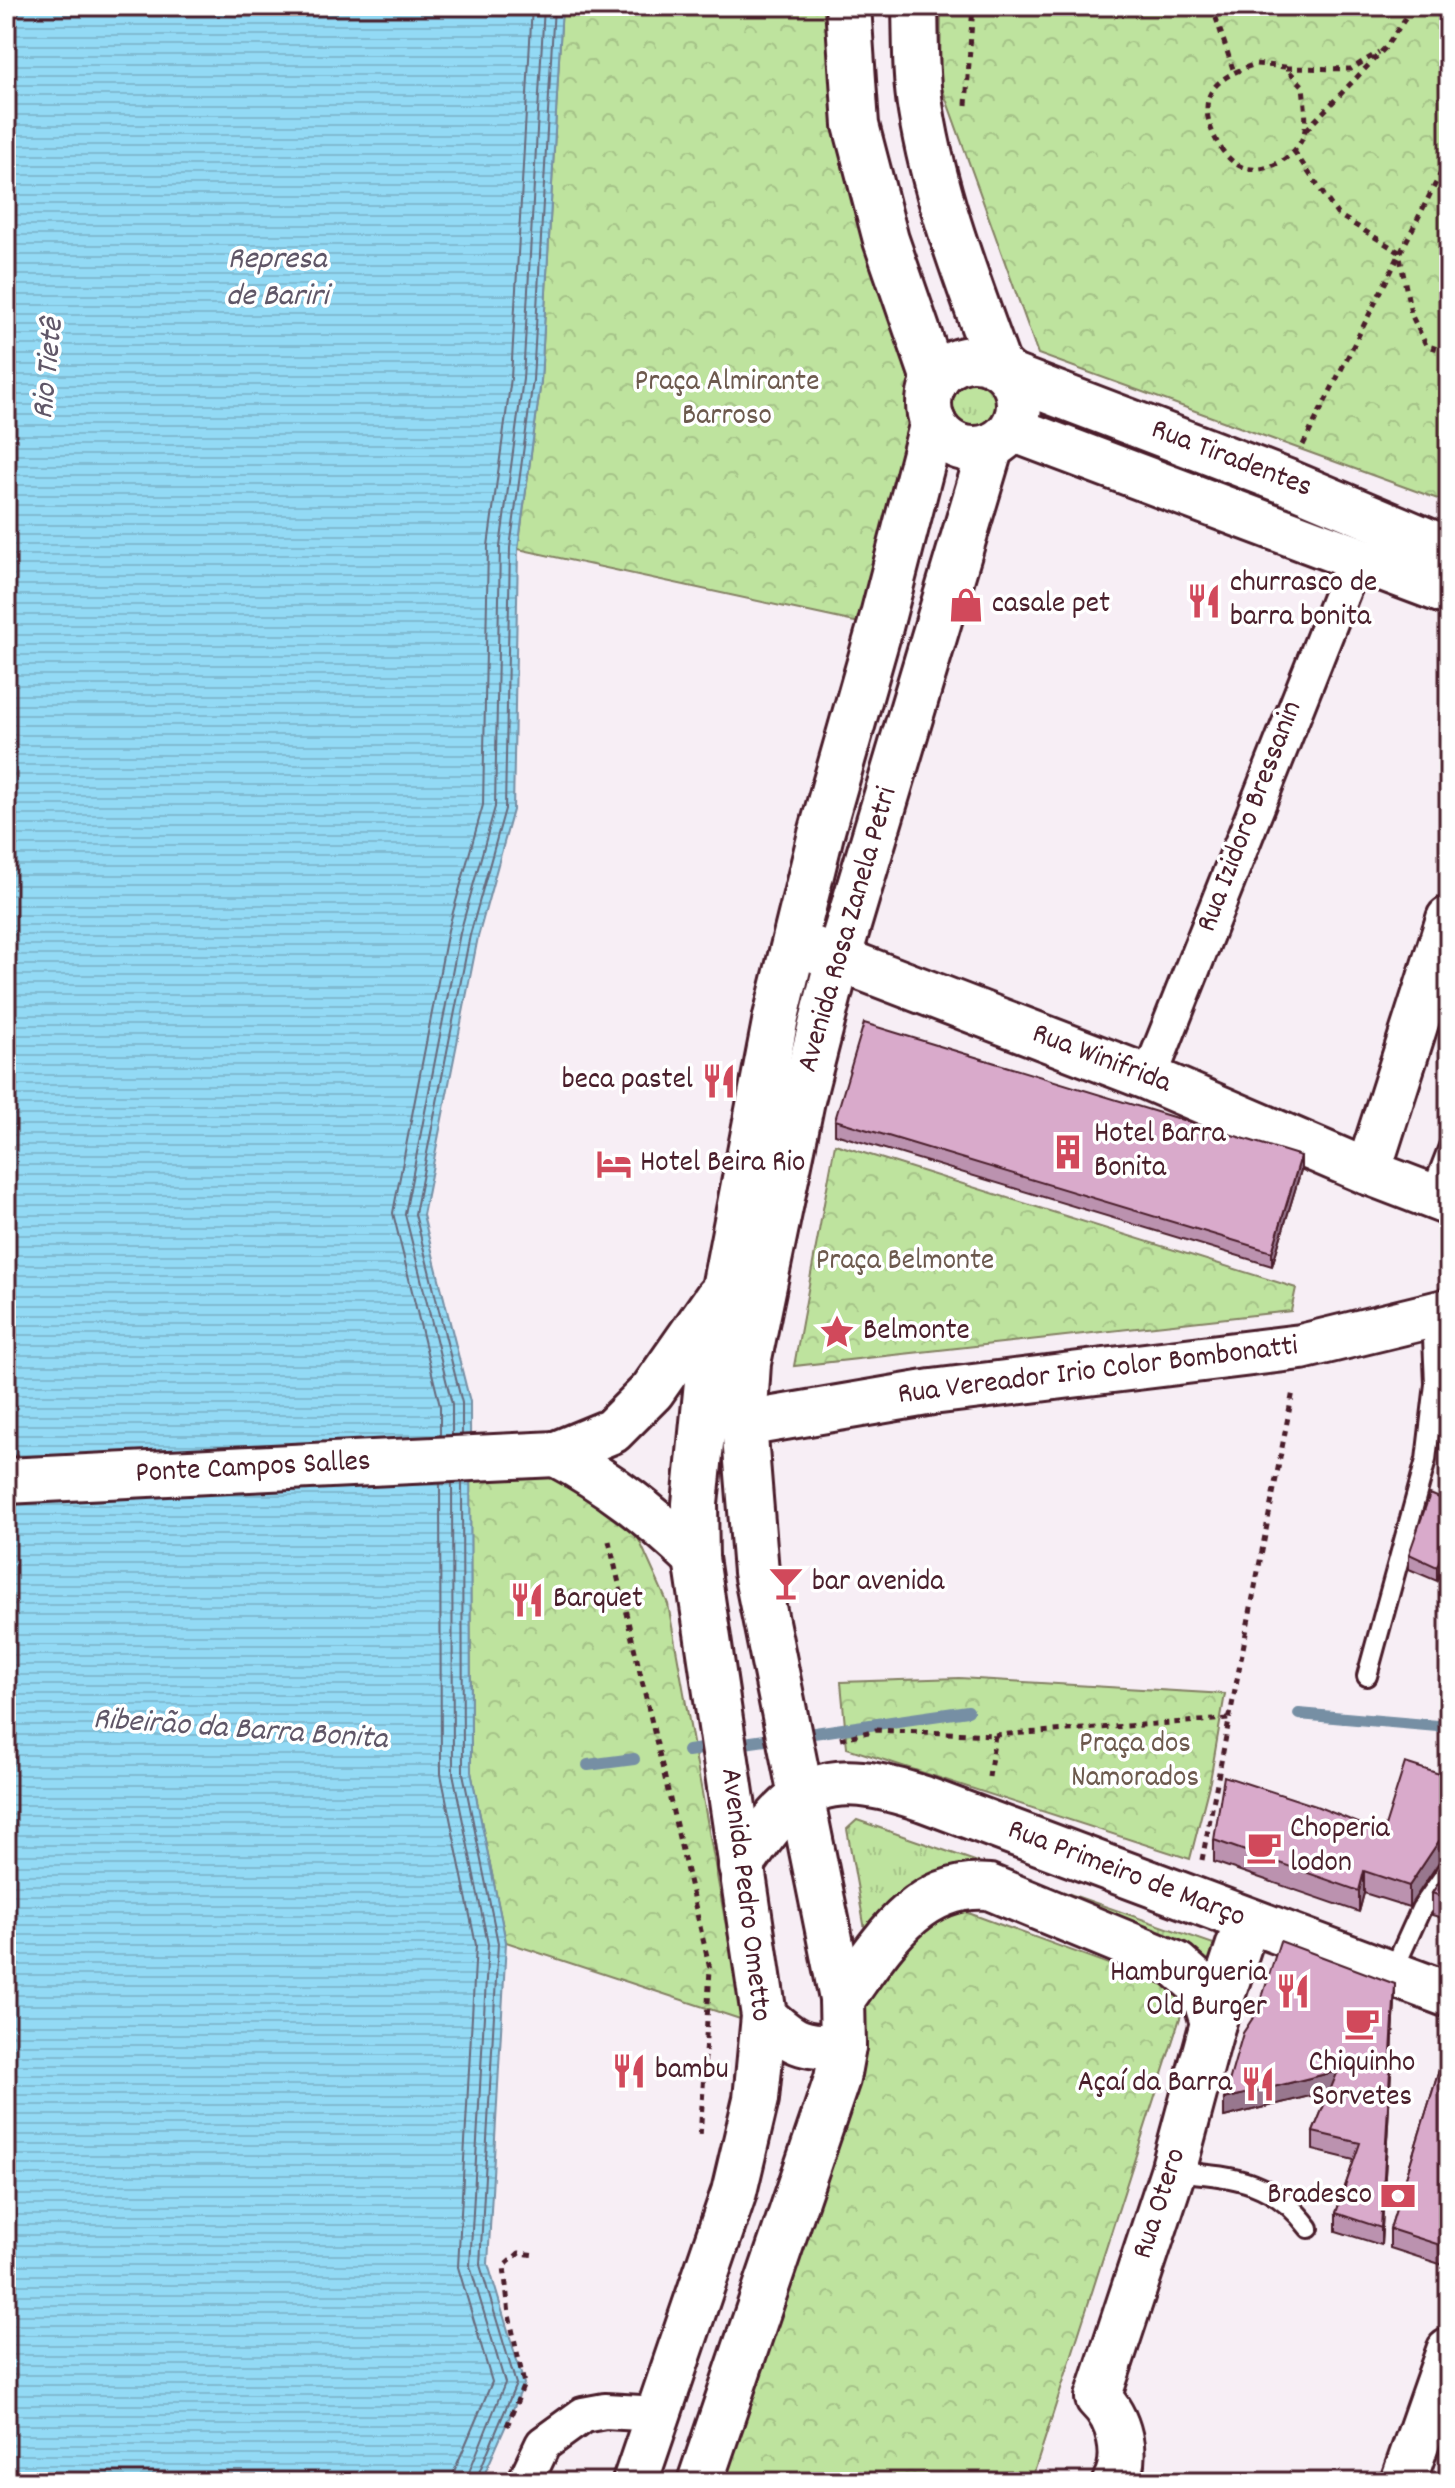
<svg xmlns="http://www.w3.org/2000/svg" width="1455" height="2488" font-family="Dekko,sans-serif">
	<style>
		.grass { fill: url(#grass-tufts); stroke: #848164; stroke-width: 2 }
		.park { fill: url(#park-crowns); stroke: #848164; stroke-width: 2 }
		.water { fill: url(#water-rules); stroke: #768fa4; stroke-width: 2 }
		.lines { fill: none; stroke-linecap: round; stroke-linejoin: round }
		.shore { stroke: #676a7c; stroke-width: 2 }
		.stream { stroke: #768fa4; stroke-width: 12 }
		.service-casing { stroke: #4a1f2b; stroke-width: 24 }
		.minor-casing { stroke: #4a1f2b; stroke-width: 40 }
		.tertiary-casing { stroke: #4a1f2b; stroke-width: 50 }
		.secondary-casing { stroke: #4a1f2b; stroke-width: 50 }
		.primary-casing { stroke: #4a1f2b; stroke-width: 50 }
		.path { stroke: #4a1f2b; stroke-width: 5; stroke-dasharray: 6 6; stroke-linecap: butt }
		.service { stroke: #fff; stroke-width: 18 }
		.minor { stroke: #fff; stroke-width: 34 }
		.tertiary { stroke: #fff; stroke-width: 44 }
		.secondary { stroke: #fff; stroke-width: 44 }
		.primary { stroke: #fff; stroke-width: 44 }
		.wall { fill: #bb92af; stroke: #4a1f2b; stroke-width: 2 }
		.shaded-wall { fill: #98778e; stroke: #4a1f2b; stroke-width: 2 }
		.building { fill: #d9aacb; stroke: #4a1f2b; stroke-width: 2 }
		.labels { text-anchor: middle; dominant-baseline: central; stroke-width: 7; stroke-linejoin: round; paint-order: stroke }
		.park-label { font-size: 30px; fill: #6d5a4e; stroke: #fff }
		.street-label { font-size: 30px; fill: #4a1f2b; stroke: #fff }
		.poi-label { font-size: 30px; fill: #4a1f2b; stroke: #fff; text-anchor: start }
		.water-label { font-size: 32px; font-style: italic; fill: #605768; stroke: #fff }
	</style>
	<defs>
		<pattern id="grass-tufts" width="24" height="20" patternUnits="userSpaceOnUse" patternTransform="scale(2)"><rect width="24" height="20" fill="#bee39e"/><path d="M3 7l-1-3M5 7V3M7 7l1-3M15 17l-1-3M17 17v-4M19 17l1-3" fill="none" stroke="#a5c288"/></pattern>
		<pattern id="park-crowns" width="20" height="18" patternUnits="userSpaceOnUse" patternTransform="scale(2)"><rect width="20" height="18" fill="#bee39e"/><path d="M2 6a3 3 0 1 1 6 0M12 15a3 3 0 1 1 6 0" fill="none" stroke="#a5c288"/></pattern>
		<pattern id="water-rules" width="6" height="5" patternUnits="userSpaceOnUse" patternTransform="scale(2)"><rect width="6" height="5" fill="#93daf5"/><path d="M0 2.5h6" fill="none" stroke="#80bbd2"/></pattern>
	</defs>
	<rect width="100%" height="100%" fill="#f7eef5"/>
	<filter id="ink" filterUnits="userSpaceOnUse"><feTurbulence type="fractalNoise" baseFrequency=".0125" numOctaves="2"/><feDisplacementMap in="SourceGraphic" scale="16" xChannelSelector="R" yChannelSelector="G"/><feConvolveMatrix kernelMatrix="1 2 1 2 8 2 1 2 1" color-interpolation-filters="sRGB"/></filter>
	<g filter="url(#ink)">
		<!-- grass -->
		<g class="grass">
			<path d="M976 366C998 381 1016 388 1013 418L979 447H966L943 434 935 396 951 373Z"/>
			<polygon points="857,1820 1228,1949 1214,1992 982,1878 869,1952 847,1829"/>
		</g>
		<!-- park -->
		<g class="park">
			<polygon points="562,6 839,6 863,194 925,405 878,627 518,549 541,381"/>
			<polygon points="941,6 1449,6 1449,503 1038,354 940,82"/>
			<polygon points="835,1144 1296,1288 1291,1311 794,1366"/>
			<polygon points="535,1467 631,1522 668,1604 743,2020 506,1942 471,1772 470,1469"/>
			<polygon points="959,1678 1225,1694 1210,1781 1190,1859 847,1748 841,1682"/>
			<polygon points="963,1911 1188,1993 1031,2482 708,2482 842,2056 872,1989 930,1920"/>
		</g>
		<!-- water -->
		<polygon class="water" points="6,6 562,6 541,381 518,549 513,810 478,937 423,1215 470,1402 471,1772 506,1942 488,2264 524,2384 481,2482 6,2482"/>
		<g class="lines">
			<!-- shore -->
			<g class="shore">
				<polyline points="452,1435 452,1404 405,1214 460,933 495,807 500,547 523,379 544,6"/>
				<polyline points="462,1435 462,1403 415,1214 470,935 505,809 510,548 533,380 554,6"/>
				<polyline points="440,1436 440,1406 393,1213 448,930 483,805 488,546 511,378 532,6"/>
				<polyline points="452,1483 453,1773 488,1944 470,2266 505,2383 465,2482"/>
				<polyline points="462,1483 463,1773 498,1943 480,2265 516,2384 475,2482"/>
				<polyline points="440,1484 441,1774 476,1945 458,2267 492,2382 455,2469 453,2482"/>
			</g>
			<!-- stream -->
			<g class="stream">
				<polyline points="1299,1714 1449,1727"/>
				<polyline points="688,1751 968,1711"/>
				<polyline points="588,1765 634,1759"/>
			</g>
			<!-- service casing -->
			<g class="service-casing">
				<g id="service">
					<polyline points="1430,1195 1449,1146"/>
					<polyline points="1367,1676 1426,1460 1435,1384 1432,1315"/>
					<polyline points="1392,1973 1421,1909 1449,1869"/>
					<path d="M1173 2171C1231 2177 1272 2178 1309 2228"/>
				</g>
			</g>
			<!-- minor casing -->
			<g class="minor-casing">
				<g id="minor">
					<polyline points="1149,1078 1356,557"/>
					<polyline points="525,2482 543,2444 583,2415 605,2411 659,2414"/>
				</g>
			</g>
			<!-- tertiary casing -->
			<g class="tertiary-casing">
				<g id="tertiary">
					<polyline points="805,946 1149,1078 1368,1172 1449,1203"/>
					<polyline points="1368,1172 1449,919"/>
					<polyline points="744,1424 932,1392 1301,1347 1449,1311"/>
					<path d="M741 1866C797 1783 824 1766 924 1799L1449 1995"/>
					<path d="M842 1999C880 1947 916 1881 989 1887L1176 1964 1202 1987 1213 2023"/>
					<path d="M1115 2482C1129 2455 1119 2418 1098 2398L1173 2171 1213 2023 1247 1921"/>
					<polyline points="1403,2482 1449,2351"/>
				</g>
			</g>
			<!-- secondary casing -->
			<g class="secondary-casing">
				<g id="secondary">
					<polyline points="848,6 856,125 886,240 935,382"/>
					<path d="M915 6C916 41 915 77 921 111 935 198 968 282 998 365"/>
					<polyline points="1010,376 1285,481 1449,550"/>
					<polyline points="1012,429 1449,593"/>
				</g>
			</g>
			<!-- primary casing -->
			<g class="primary-casing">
				<g id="primary">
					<circle cx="974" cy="404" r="45"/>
					<path d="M556 1454C609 1482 652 1516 696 1558"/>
					<polyline points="6,1481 556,1454 612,1431 652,1391 717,1298"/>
					<path d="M764 2016C793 2043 802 2048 843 2046"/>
					<polyline points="635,2482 734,2192 756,2099 764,2016 696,1558 695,1504 708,1372 776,1017 821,834 880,627 933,422"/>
					<polyline points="700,2482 837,2079 843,2046 842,1999 756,1572 744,1424 748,1363 802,1100 838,959 991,446"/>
				</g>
			</g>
			<!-- path -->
			<g class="path">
				<polyline points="1212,6 1234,72"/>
				<path d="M1256 64 1285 67 1303 86C1304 99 1307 115 1305 129 1302 153 1269 175 1245 168 1231 164 1221 150 1215 138 1195 95 1214 78 1256 64Z"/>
				<polyline points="1286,68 1351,69 1379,52"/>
				<polyline points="966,105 973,6"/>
				<polyline points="1306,130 1385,48 1414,6"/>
				<polyline points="1294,151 1337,214 1399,252 1411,314 1426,345 1449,353"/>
				<polyline points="1303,445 1449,157"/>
				<polyline points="609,1541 710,1969 700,2139"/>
				<polyline points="840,1739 876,1730 995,1735 1229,1719"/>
				<polyline points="989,1777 995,1735"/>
				<polyline points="1202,1860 1293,1391"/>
				<polyline points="507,2426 524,2384 509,2315 504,2266 519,2253 537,2255"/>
			</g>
			<!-- service -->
			<use href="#service" class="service"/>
			<!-- minor -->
			<use href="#minor" class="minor"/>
			<!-- tertiary -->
			<use href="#tertiary" class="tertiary"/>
			<!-- secondary -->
			<use href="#secondary" class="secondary"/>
			<!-- primary -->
			<use href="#primary" class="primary"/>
		</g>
		<!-- wall -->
		<g class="wall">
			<polygon points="835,1120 1301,1170 1272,1266 835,1134"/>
			<polygon points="1449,1502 1449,1547 1437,1581 1409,1569 1409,1554"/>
			<polygon points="1449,1777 1449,1858 1439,1862 1409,1907 1364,1893 1359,1912 1214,1862 1214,1840 1383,1833"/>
			<polygon points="1449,1867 1449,1920 1432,1915 1432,1893"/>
			<polygon points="1395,2002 1381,2245 1336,2231 1336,2213 1354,2160 1313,2150 1313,2132 1330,2091 1224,2117"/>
			<polygon points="1449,2038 1449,2248 1443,2265 1390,2248 1390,2229"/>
		</g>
		<!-- shaded-wall -->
		<g class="shaded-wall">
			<polygon points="1301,1156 1301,1170 1272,1266 1272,1252"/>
			<polygon points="1449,1533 1449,1547 1437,1581 1437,1567"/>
			<polygon points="1449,1836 1449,1858 1439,1862 1409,1907 1409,1886 1439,1841"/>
			<polygon points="1364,1871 1364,1893 1359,1912 1359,1891"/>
			<polygon points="1395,1984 1395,2002 1381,2245 1381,2228"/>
			<polygon points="1338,2071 1338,2089 1224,2117 1224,2099"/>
			<polygon points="1449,2229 1449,2248 1443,2265 1443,2246"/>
		</g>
		<!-- building -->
		<g class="building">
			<polygon points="864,1023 1301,1156 1272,1252 835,1120"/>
			<polygon points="1430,1494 1449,1502 1449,1533 1437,1567 1409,1554"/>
			<polygon points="1405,1763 1449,1777 1449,1836 1439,1841 1409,1886 1364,1871 1359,1891 1214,1840 1224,1776 1316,1806 1383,1833"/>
			<polygon points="1449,1867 1449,1899 1432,1893"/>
			<polygon points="1280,1941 1395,1984 1381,2228 1336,2213 1360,2143 1313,2132 1338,2071 1224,2099 1243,2033 1258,2010"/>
			<polygon points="1449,2038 1449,2229 1443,2246 1390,2229"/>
		</g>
	</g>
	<!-- icons -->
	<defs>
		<g id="restaurant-bare" transform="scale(2.76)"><path d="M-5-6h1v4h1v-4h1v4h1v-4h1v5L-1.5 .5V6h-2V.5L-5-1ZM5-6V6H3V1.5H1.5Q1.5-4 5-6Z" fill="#d1495b" stroke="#fff" stroke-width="2.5" paint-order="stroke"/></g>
		<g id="shop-bare" transform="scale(2.76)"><path d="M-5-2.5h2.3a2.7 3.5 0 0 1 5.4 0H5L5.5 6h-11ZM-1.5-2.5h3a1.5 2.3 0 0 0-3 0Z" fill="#d1495b" stroke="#fff" stroke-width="2.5" paint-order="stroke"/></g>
		<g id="building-bare" transform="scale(2.76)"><path d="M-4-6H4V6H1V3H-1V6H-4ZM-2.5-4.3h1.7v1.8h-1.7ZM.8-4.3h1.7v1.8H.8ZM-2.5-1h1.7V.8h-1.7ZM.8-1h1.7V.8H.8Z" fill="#d1495b" stroke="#fff" stroke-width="2.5" paint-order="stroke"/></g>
		<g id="hotel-bare" transform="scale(2.76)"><path d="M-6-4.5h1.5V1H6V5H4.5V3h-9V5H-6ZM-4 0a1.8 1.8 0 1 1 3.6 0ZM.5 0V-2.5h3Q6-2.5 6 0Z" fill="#d1495b" stroke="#fff" stroke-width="2.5" paint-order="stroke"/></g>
		<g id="sight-bare" transform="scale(2.76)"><path d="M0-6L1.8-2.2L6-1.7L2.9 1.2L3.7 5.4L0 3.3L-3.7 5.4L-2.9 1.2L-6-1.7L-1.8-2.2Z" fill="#d1495b" stroke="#fff" stroke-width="2.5" paint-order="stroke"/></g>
		<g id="bar-bare" transform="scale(2.76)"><path d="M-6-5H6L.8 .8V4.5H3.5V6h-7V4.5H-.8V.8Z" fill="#d1495b" stroke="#fff" stroke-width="2.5" paint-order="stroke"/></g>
		<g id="cafe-bare" transform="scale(2.76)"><path d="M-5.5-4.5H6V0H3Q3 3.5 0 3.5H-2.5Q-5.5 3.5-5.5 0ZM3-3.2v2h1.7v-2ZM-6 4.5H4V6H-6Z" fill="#d1495b" stroke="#fff" stroke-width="2.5" paint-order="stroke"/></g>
		<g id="bank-bare" transform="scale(2.76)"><path d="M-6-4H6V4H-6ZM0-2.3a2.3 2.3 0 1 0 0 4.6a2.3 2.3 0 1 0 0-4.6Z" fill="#d1495b" stroke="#fff" stroke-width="2.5" paint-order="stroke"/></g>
	</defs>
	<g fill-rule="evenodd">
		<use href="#restaurant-bare" x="1204" y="601"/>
		<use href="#shop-bare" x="966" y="605"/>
		<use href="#restaurant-bare" x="719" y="1081"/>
		<use href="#building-bare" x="1068" y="1152"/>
		<use href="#hotel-bare" x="614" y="1164"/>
		<use href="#sight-bare" x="837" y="1332"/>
		<use href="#bar-bare" x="786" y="1583"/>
		<use href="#restaurant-bare" x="527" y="1600"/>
		<use href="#cafe-bare" x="1264" y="1847"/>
		<use href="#restaurant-bare" x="1293" y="1991"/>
		<use href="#cafe-bare" x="1362" y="2023"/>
		<use href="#restaurant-bare" x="629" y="2071"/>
		<use href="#restaurant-bare" x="1258" y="2084"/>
		<use href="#bank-bare" x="1398" y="2196"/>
	</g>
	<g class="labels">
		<!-- park labels -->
		<g class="park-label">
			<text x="727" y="383">Praça Almirante<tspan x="727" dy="34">Barroso</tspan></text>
			<text x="905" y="1262">Praça Belmonte</text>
			<text x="1135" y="1745">Praça dos<tspan x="1135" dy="34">Namorados</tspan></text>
		</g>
		<!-- street labels -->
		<g class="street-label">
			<text transform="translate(1231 460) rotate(21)">Rua Tiradentes</text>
			<text transform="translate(1251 817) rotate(-69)">Rua Izidoro Bressanin</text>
			<text transform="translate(849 930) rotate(-74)">Avenida Rosa Zanela Petri</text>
			<text transform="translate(1101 1060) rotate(21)">Rua Winifrida</text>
			<text transform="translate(1098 1372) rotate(-7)">Rua Vereador Irio Color Bombonatti</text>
			<text transform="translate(253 1469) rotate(-3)">Ponte Campos Salles</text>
			<text transform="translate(1126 1875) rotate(21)">Rua Primeiro de Março</text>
			<text transform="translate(744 1895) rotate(83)">Avenida Pedro Ometto</text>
			<text transform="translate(1161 2204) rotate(-72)">Rua Otero</text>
		</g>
		<!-- poi labels -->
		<g class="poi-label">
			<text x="1230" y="584">churrasco de<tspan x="1230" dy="34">barra bonita</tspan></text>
			<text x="992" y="605">casale pet</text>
			<text x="693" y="1081" text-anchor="end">beca pastel</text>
			<text x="1094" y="1135">Hotel Barra<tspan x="1094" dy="34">Bonita</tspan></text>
			<text x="640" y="1164">Hotel Beira Rio</text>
			<text x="863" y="1332">Belmonte</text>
			<text x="812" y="1583">bar avenida</text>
			<text x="553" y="1600">Barquet</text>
			<text x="1290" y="1830">Choperia<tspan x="1290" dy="34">lodon</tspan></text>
			<text x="1267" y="1974" text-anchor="end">Hamburgueria<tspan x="1267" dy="34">Old Burger</tspan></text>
			<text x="1362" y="2064" text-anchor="middle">Chiquinho<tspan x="1362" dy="34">Sorvetes</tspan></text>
			<text x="655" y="2071">bambu</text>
			<text x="1232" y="2084" text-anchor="end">Açaí da Barra</text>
			<text x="1372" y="2196" text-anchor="end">Bradesco</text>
		</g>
		<!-- water labels -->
		<g class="water-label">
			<text x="277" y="261">Represa<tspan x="277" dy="37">de Bariri</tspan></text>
			<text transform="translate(50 369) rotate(-84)">Rio Tietê</text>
			<text transform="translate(240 1731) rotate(4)">Ribeirão da Barra Bonita</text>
		</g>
	</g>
	<!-- margin -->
	<rect width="1455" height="2488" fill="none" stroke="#fff" stroke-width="32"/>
	<rect x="16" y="16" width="1423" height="2456" fill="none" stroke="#4a1f2b" stroke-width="3" filter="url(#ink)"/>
</svg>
